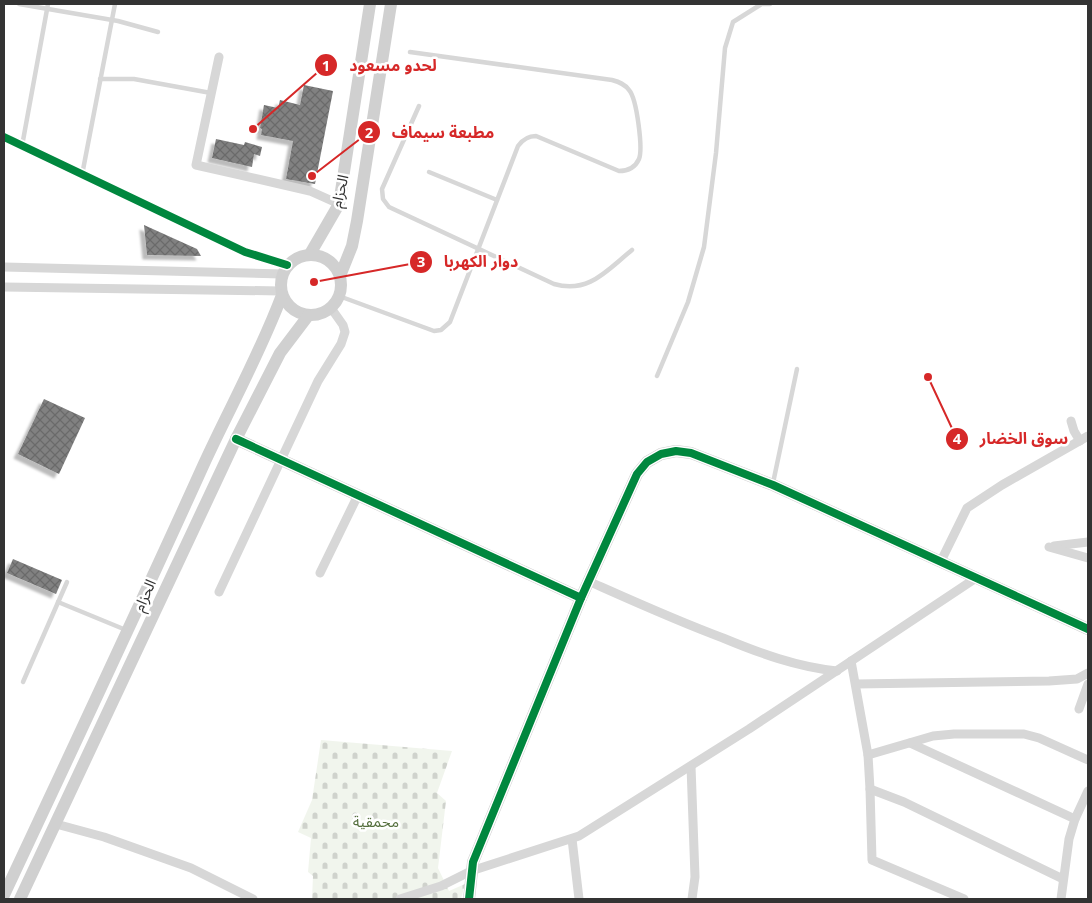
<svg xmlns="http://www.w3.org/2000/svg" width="1092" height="903" font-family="'Noto Sans','Noto Sans Arabic',sans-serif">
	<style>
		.cemetery { fill: url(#cemetery-stones) }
		.building { fill: url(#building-cross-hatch); filter: url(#shadow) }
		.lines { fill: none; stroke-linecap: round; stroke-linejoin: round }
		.lane { stroke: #d7d7d7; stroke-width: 4.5 }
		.street { stroke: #d7d7d7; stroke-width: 9 }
		.secondary { stroke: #d0d0d0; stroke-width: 12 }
		.cycleway-casing { stroke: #fff; stroke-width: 11 }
		.cycleway { stroke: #00873e; stroke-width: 8 }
		.labels { text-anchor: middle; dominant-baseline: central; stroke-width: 5; stroke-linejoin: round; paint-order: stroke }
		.street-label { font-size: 15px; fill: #333; stroke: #fff }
		.park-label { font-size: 15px; fill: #56703f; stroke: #fff }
		.leader { fill: none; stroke: #d62828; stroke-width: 2 }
		.callout-dot { fill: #d62828; stroke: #fff; stroke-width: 2 }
		.mark-label { font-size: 15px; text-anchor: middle; font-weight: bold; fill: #fff }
		.callout-label { font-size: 16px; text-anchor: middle; font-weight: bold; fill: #d62828; stroke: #fff; stroke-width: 5; stroke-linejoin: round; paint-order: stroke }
	</style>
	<defs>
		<pattern id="cemetery-stones" width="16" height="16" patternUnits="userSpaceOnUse" patternTransform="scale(1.25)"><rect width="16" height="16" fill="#f1f5ed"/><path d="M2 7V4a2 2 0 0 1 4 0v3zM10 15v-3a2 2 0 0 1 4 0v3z" fill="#cfd2cc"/></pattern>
		<pattern id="building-cross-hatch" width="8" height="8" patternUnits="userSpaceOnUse" patternTransform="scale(1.25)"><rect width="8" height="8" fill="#818181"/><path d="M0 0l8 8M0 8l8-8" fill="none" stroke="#6a6a6a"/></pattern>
		<filter id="shadow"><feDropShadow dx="-4.5" dy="4.5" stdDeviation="1" flood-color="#0004"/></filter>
	</defs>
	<rect width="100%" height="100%" fill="#fff"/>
	<!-- cemetery -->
	<polygon class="cemetery" points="321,740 452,751 437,793 446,801 438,868 449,891 465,884 461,899 312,899 313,876 308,872 311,838 298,832 312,800"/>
	<!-- building -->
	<g class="building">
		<polygon points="304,85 333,91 315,184 286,179 293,141 261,135 262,129 260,128 264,105 278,108 280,100 300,105"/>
		<polygon points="216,139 244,145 245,142 262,147 260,156 254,154 252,167 212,158"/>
		<polygon points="144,225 197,249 201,256 147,255"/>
		<polygon points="44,399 85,418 59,474 18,454"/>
		<polygon points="13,559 62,580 56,594 7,573"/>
	</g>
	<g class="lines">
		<!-- lane -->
		<g class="lane">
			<polyline points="19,4 118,21 158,32"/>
			<polyline points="760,4 770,4"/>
			<polyline points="100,79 134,79 211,93"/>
			<path d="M419 106 382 189 383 199 389 207 554 284C589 294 607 270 632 250"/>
			<polyline points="22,146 48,4"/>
			<polyline points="429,172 497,200"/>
			<polyline points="82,175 115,4"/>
			<path d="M339 296 434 331 441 330 450 322 518 146C523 139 528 136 536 136L619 171C628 171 635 168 639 159 643 149 637 99 629 90 625 84 619 82 612 80L410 52"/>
			<polyline points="657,376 688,302 704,247 716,153 725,48 733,22 760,5"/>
			<polyline points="773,483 797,369"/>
			<polyline points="58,602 126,630"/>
			<polyline points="23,682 67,582"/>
		</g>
		<!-- street -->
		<g class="street">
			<polyline points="219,57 196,165 310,191 339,204"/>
			<polyline points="4,137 245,252 287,265"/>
			<polyline points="4,267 282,274"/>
			<polyline points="4,287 281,291"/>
			<polyline points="1071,421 1074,431 1080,441"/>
			<polyline points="1054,546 1088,542"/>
			<polyline points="1049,547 1088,558"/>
			<polyline points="941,561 967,508 1002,485 1088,436"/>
			<polyline points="320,573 358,495"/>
			<path d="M588 581C633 601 677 621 723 638 759 653 797 667 837 671"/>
			<polyline points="219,592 318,381 341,344 345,332 343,325 331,308"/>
			<polyline points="851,661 868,755 870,789 872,860 964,899"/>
			<polyline points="856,684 1049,681 1077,679 1088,673"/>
			<polyline points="1079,709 1088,684"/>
			<polyline points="910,743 1075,819"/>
			<polyline points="868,755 933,736 954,734 1024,734 1039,738 1088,760"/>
			<polyline points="691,766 695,877 692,899"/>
			<polyline points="870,789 904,802 1063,879"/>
			<polyline points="56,824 104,837 191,868 253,899"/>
			<polyline points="572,839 579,899"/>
			<polyline points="400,899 441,886 471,871 579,836 749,729 976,578"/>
			<polyline points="1061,899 1069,839 1075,819 1088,791"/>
		</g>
		<!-- secondary -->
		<g class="secondary">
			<polyline points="310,254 339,204 370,4"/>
			<circle cx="311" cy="285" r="30"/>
			<polyline points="340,276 352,246 357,221 391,4"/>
			<polyline points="236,439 581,598"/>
			<path d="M4 895C71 752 138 610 203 466 229 409 260 354 282 295"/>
			<polyline points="20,899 236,439 280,353 308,316"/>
			<polyline points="469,899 473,862 581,598 637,474 647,462 661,454 676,451 691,453 773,485 1088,629"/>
		</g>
		<!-- cycleway casing -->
		<g class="cycleway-casing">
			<g id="cycleway">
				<polyline points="4,137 245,252 287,265"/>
				<polyline points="236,439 581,598"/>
				<polyline points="469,899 473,862 581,598 637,474 647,462 661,454 676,451 691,453 773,485 1088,629"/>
			</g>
		</g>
		<!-- cycleway -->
		<use href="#cycleway" class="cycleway"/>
	</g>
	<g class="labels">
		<!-- street labels -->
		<g class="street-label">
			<text transform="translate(339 191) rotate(-77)">الحزام</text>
			<text transform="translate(144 595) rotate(-66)">الحزام</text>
		</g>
		<!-- park labels -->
		<g class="park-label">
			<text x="376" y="821">محمقية</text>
		</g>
	</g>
	<!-- callouts -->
	<path class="leader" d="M253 129L326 65M312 176L369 132M314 282L421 262M928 377L957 439"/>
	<g class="callout-dot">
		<circle cx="253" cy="129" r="5"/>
		<circle cx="312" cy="176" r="5"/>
		<circle cx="314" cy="282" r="5"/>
		<circle cx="928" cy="377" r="5"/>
		<circle cx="326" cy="65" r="12"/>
		<circle cx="369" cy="132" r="12"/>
		<circle cx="421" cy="262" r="12"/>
		<circle cx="957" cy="439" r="12"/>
	</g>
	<g class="mark-label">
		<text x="326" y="71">1</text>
		<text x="369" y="138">2</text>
		<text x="421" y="267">3</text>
		<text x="957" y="444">4</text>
	</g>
	<g class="callout-label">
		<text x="393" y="71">لحدو مسعود</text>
		<text x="443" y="138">مطبعة سيماف</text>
		<text x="481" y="267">دوار الكهربا</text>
		<text x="1024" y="444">سوق الخضار</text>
	</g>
	<!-- border -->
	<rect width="1092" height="903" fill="none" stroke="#333333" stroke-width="10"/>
</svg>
